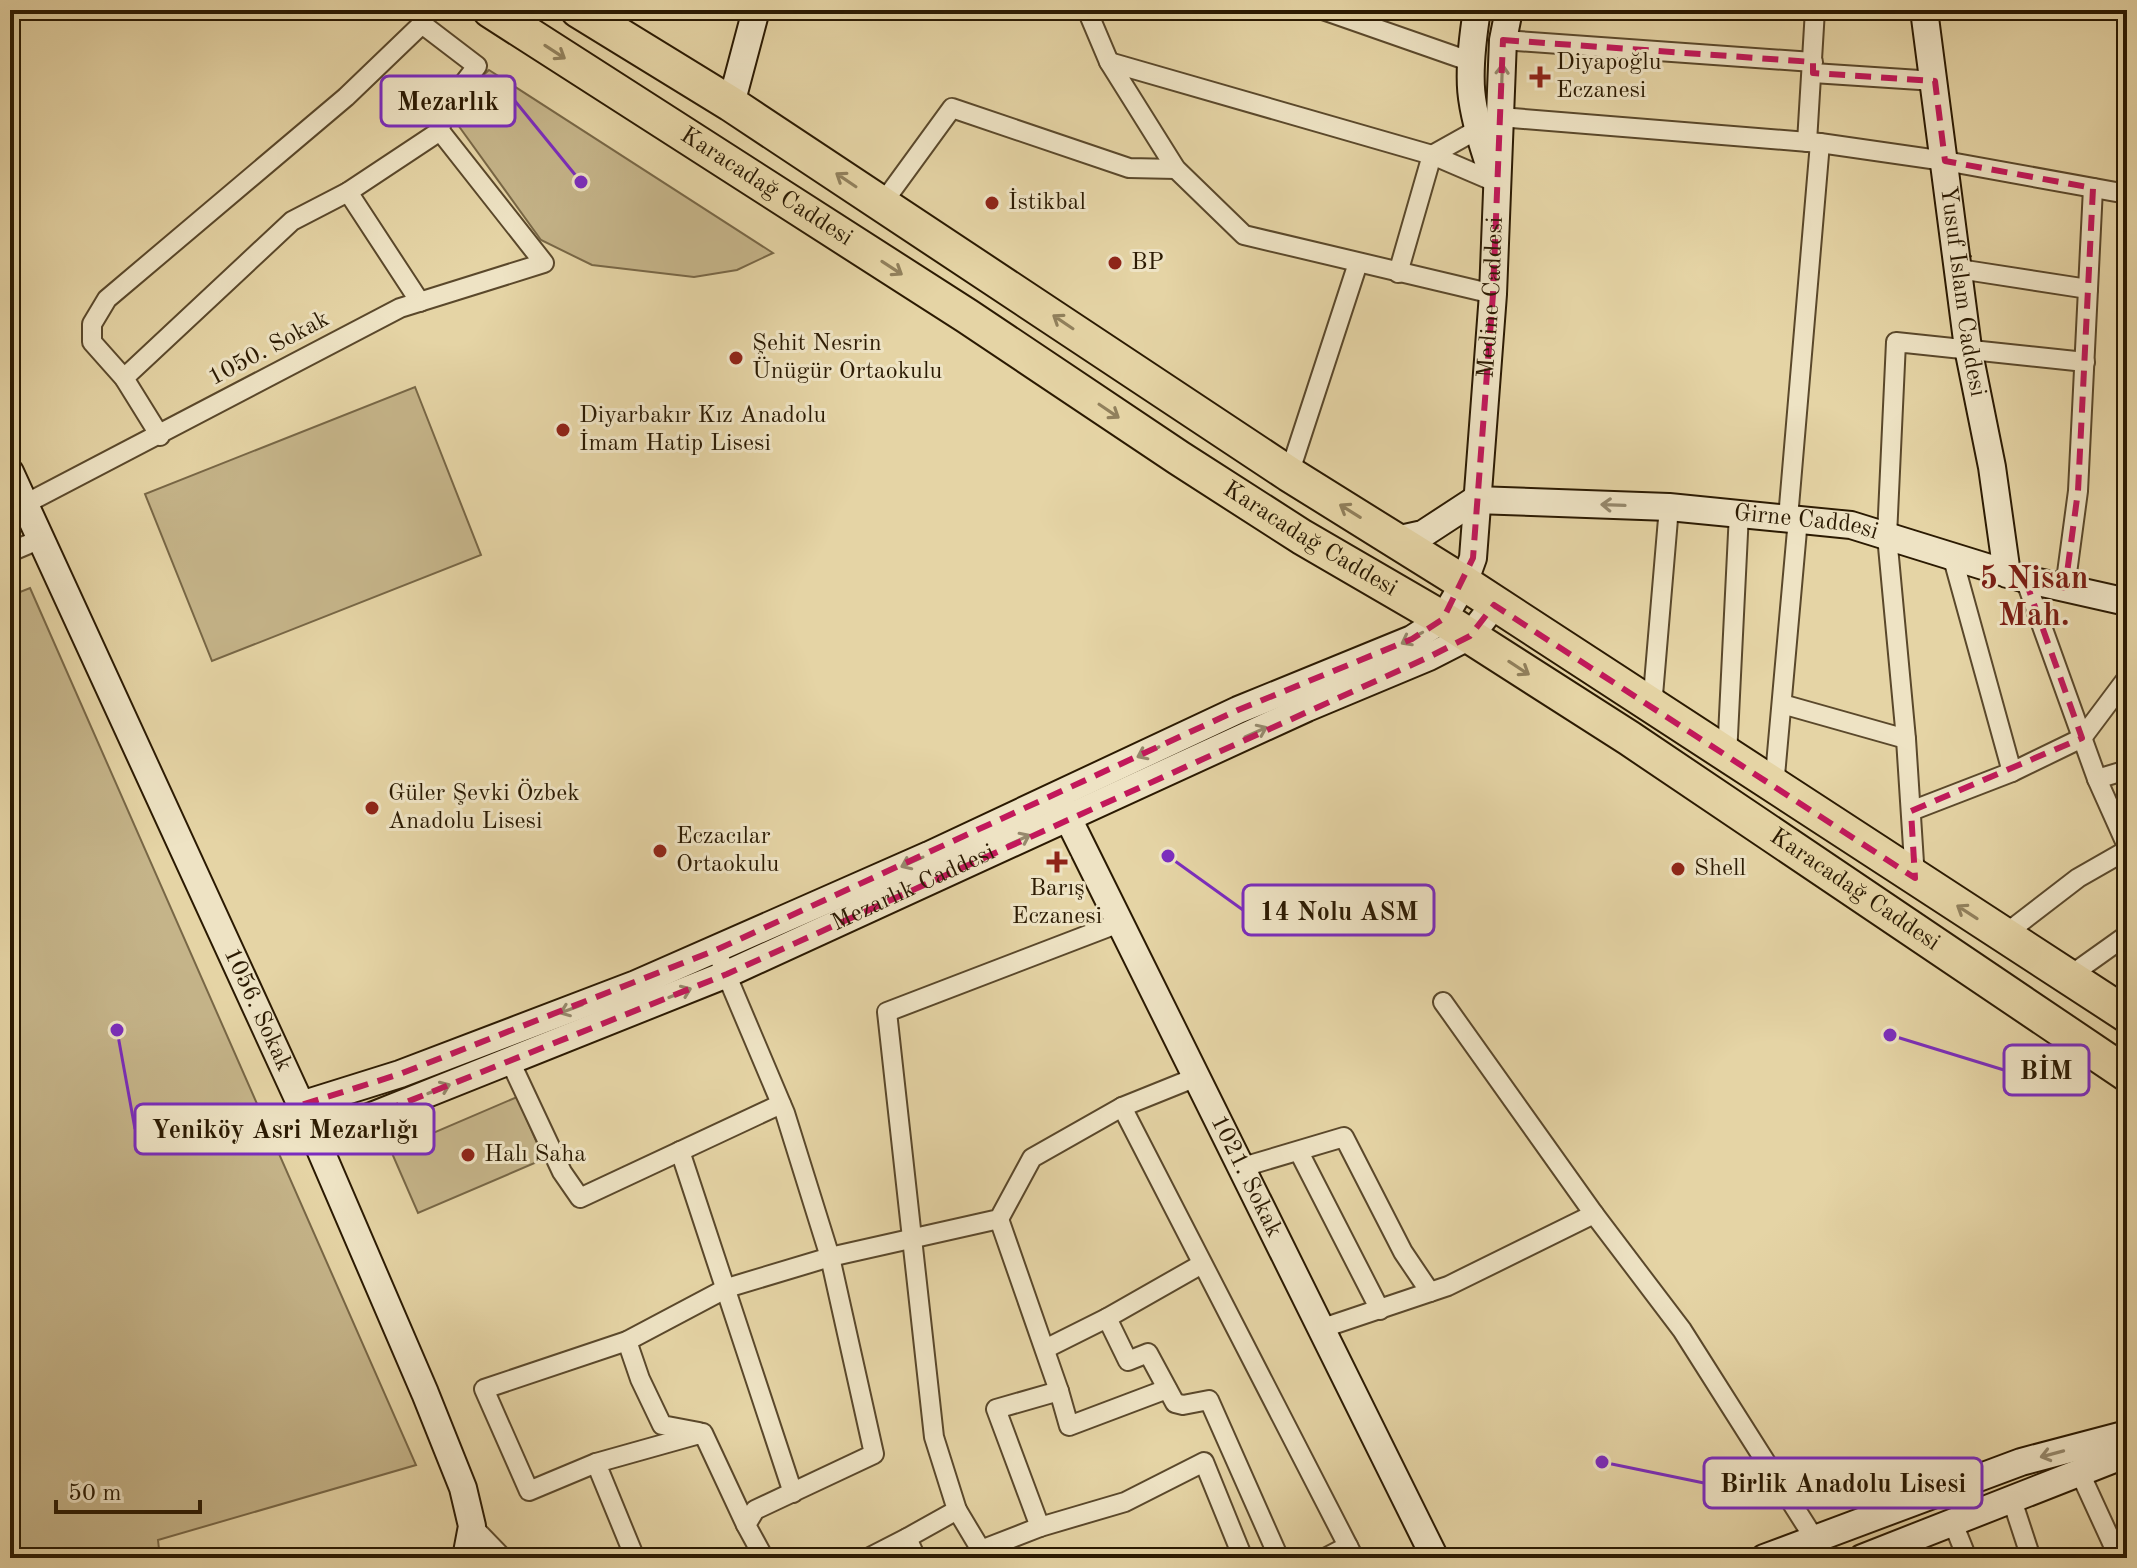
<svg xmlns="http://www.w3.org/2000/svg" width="2137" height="1568" font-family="'Old Standard TT',serif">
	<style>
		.green { fill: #c5b489; stroke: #786746; stroke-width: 2 }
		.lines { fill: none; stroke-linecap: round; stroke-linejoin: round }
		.street-casing { stroke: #5a482b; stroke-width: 22 }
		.secondary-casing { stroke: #2b1a02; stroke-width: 30 }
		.highway-casing { stroke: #2b1a02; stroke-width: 38 }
		.street { stroke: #eee3c4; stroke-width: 18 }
		.secondary { stroke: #eee3c4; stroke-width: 26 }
		.highway { stroke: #e5d4a5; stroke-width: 34 }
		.oneway { stroke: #91805c }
		.oneway2 { stroke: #96896d }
		.marked { fill: none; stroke: #c2185b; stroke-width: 6; stroke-dasharray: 16 10; stroke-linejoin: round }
		.poi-dot { fill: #8f2418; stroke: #eee3c4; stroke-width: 3 }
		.labels { text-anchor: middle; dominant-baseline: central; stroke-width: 6; stroke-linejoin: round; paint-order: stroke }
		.poi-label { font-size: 24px; fill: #2b1a02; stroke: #eee3c4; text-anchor: start }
		.street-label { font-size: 24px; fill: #2b1a02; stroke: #eee3c4 }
		.district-label { font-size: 32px; font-weight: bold; fill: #7a1f14; stroke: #eee3c4 }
		.leader { fill: none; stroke: #7b2cbf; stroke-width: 3 }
		.callout-dot { fill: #7b2cbf; stroke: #eee3c4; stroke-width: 3 }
		.callout { fill: #eee3c4; stroke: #7b2cbf; stroke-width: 3 }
		.callout-label { font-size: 26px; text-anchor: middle; font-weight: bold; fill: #2b1a02 }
	</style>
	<rect width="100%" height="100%" fill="#e5d4a5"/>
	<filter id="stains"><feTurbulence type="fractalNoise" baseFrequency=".0025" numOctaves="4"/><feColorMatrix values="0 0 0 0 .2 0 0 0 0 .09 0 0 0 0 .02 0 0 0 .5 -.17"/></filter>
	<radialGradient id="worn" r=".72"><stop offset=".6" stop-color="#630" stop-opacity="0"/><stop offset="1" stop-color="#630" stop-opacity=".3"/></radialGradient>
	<!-- green -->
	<g class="green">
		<polygon points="489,70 773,253 737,270 694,277 592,265 541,240 458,125 459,97"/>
		<polygon points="415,387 481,555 212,661 145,494"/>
		<polygon points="30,588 416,1465 158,1540 160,1558 10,1558 10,596"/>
		<polygon points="517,1097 544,1159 418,1213 391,1151"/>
	</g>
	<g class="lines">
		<!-- street casing -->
		<g class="street-casing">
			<g id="street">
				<polyline points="1087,10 1109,62"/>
				<polyline points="1323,10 1469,61"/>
				<polyline points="1503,40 1813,62"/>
				<polyline points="1813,73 1935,81"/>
				<polyline points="1807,142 1815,10"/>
				<polyline points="348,192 420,302"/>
				<polyline points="882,204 952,108 1129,168 1176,169"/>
				<polyline points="1959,269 2088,289"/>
				<polyline points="1398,273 1432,155 1500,117 1820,143 1945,161 2127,194"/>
				<polyline points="1493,294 1244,235 1176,169 1109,62 1432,155 1495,182"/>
				<polyline points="124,378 292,221 348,192 440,131"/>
				<polyline points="1289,474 1358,263"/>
				<polyline points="27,503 400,308 544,263 440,131 444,109 477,66 422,24 346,97 107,299 92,324 92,342 124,378 160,436"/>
				<polyline points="1788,518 1820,143"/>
				<polyline points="10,552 43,538"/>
				<polyline points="2025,579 2097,779 2127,846"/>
				<polyline points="2065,588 2078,491 2093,188"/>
				<polyline points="1782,704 1906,739 1887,536 1896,342 2085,362"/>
				<polyline points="1652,707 1669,507"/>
				<polyline points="1906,739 1915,878"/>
				<polyline points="1727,756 1739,513"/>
				<polyline points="2012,772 2082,738 2127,678"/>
				<polyline points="2097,779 2127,770"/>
				<polyline points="1774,787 1798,519"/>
				<polyline points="1911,811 2012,772 1952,555"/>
				<polyline points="2004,935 2078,878 2127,850"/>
				<polyline points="716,950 785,1113 830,1257 874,1454 755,1510 746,1525 764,1558"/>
				<polyline points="2068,977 2127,935"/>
				<polyline points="510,1061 562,1172 580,1198 781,1104"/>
				<polyline points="1122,1107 1348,1546"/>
				<polyline points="680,1151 793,1493"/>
				<polyline points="1299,1152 1380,1310"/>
				<polyline points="1243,1167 1344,1137 1403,1252 1430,1292"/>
				<polyline points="1594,1214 1682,1330 1814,1538"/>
				<polyline points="999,1219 1059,1391 996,1409 1040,1527 1125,1502 1204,1462 1243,1558"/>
				<polyline points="1107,1318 1202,1264"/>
				<polyline points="1323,1328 1448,1286 1594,1214 1443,1002"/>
				<polyline points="627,1341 640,1379 662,1425 699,1432"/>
				<polyline points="1045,1349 1107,1318 1128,1361 1148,1353 1175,1403 1183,1405 1209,1400 1279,1558"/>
				<polyline points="1059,1391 1069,1426 1167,1389"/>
				<polyline points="596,1463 529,1491 484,1389 627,1341 727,1288 830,1257 999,1219 1032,1158 1122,1107 1199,1076"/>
				<polyline points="2080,1473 2119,1558"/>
				<polyline points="2012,1500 2031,1558"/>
				<polyline points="957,1510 981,1550"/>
				<polyline points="1953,1523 1967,1558"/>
				<polyline points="472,1526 503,1558"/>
				<polyline points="907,1538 957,1510 934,1437 887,1012 1119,923"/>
				<polyline points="635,1558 596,1463 703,1433 746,1525"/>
				<polyline points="868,1558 907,1538 916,1558"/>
				<polyline points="985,1558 981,1550 1040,1527"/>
				<polyline points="1325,1558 1348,1546 1354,1558"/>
			</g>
		</g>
		<!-- secondary casing -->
		<g class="secondary-casing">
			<g id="secondary">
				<path d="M1477 10C1466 80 1468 103 1491 170"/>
				<path id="s1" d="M1924 10 1968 348 1992 467 2007 574"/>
				<polyline points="731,104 756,10"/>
				<path id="s2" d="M10 472 301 1105 425 1393 463 1488 472 1526 466 1558"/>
				<path id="s3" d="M1475 500 1669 507 1851 525 2025 579 2127 602"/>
				<polyline points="1396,540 1423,534 1475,500"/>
				<path id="s4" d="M1060 802 1435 1558"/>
				<path id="s5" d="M301 1105 400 1074 636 984 929 855 1238 710 1412 639 1443 619 1464 583 1473 558 1493 294 1503 40 1509 10"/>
				<path id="s6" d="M314 1139 727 974 1307 708 1429 657 1470 636 1494 605"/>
				<polyline points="1764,1558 2021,1462 2127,1434"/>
				<polyline points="1862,1558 2127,1454"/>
			</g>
		</g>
		<!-- highway casing -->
		<g class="highway-casing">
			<g id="highway">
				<path id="s7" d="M490 10 967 316 1179 458 1302 537 1443 619 1629 738 2127 1074"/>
				<polyline points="578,10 731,104 1289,474 1464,583 2127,1015"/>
			</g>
		</g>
		<!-- street -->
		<use href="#street" class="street"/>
		<!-- secondary -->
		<use href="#secondary" class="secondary"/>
		<!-- highway -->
		<use href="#highway" class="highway"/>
	</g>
	<!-- one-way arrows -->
	<defs><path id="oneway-shaft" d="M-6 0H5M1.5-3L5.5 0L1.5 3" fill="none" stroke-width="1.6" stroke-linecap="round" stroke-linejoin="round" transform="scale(2)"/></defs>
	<g class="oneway">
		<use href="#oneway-shaft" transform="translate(555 52) rotate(33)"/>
		<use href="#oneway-shaft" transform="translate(846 180) rotate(-146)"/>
		<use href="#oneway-shaft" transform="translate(892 268) rotate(33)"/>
		<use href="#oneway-shaft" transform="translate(1063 322) rotate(-146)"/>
		<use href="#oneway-shaft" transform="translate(1109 411) rotate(34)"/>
		<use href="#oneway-shaft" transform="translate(1350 511) rotate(-148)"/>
		<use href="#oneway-shaft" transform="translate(1519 668) rotate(33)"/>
		<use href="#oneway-shaft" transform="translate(1967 912) rotate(-147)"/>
	</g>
	<g class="oneway2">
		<use href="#oneway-shaft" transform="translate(1502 76) rotate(-88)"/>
		<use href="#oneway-shaft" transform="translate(1613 505) rotate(-178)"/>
		<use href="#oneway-shaft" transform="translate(1412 638) rotate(152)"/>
		<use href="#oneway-shaft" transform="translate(1256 732) rotate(-24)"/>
		<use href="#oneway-shaft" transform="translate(1148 752) rotate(155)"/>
		<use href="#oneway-shaft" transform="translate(1019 840) rotate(-25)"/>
		<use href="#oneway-shaft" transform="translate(912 862) rotate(156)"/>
		<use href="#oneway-shaft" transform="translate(680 993) rotate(-22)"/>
		<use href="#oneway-shaft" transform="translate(571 1009) rotate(159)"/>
		<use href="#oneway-shaft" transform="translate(439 1089) rotate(-22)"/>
		<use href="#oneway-shaft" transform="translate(2052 1454) rotate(165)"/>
	</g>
	<!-- marked area -->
	<path class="marked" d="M1503 40 1813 62V73L1935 81 1945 161 2093 188 2078 491 2065 588 2025 579 2082 738 1911 811 1915 878 1494 605 1470 636 1429 657 727 974 314 1139 301 1105 400 1074 716 950 1238 710 1412 639 1443 619 1473 558 1493 294Z"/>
	<!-- markers -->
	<g class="poi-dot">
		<path d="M1536 65h8v8h8v8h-8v8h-8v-8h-8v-8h8z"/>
		<circle cx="992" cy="203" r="8"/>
		<circle cx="1115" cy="263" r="8"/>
		<circle cx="736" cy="358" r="8"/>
		<circle cx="563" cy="430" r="8"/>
		<circle cx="372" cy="808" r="8"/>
		<circle cx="660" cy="851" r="8"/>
		<path d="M1053 850h8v8h8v8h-8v8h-8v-8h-8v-8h8z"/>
		<circle cx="1678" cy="869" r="8"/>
		<circle cx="468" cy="1155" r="8"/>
	</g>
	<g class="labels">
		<!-- poi labels -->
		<g class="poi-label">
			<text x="1556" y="63">Diyapoğlu<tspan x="1556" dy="28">Eczanesi</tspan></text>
			<text x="1008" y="203">İstikbal</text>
			<text x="1131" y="263">BP</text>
			<text x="752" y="344">Şehit Nesrin<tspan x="752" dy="28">Ünügür Ortaokulu</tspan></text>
			<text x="579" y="416">Diyarbakır Kız Anadolu<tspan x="579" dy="28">İmam Hatip Lisesi</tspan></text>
			<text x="388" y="794">Güler Şevki Özbek<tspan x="388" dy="28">Anadolu Lisesi</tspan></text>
			<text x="676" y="837">Eczacılar<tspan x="676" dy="28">Ortaokulu</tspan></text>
			<text x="1694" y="869">Shell</text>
			<text x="1057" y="889" text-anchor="middle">Barış<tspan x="1057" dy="28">Eczanesi</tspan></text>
			<text x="484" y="1155">Halı Saha</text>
		</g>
		<!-- street labels -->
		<g class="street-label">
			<text stroke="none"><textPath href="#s7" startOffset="328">Karacadağ Caddesi</textPath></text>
			<text stroke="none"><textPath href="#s1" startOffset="284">Yusuf İslam Caddesi</textPath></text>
			<text stroke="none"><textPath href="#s5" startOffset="1572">Medine Caddesi</textPath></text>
			<text transform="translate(269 349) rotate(-28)">1050. Sokak</text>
			<text stroke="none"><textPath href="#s3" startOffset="332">Girne Caddesi</textPath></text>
			<text stroke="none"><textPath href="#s7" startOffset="976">Karacadağ Caddesi</textPath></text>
			<text stroke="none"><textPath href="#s6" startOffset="650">Mezarlık Caddesi</textPath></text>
			<text stroke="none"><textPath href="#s7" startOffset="1624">Karacadağ Caddesi</textPath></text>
			<text stroke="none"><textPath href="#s2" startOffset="592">1056. Sokak</textPath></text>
			<text stroke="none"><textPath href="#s4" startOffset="418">1021. Sokak</textPath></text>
		</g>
		<!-- district labels -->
		<g class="district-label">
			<text x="2034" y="580">5 Nisan<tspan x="2034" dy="37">Mah.</tspan></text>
		</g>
	</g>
	<!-- callouts -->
	<path class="leader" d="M581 182L515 101M1168 856L1243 910M1890 1035L2004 1070M117 1030L135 1129M1602 1462L1704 1483"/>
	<g class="callout-dot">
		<circle cx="581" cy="182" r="8"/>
		<circle cx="1168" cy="856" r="8"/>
		<circle cx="1890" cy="1035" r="8"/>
		<circle cx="117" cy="1030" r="8"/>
		<circle cx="1602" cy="1462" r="8"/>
	</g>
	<g class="callout">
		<rect x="381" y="76" width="134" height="50" rx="8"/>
		<rect x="1243" y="885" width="191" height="50" rx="8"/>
		<rect x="2004" y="1045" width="85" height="50" rx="8"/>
		<rect x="135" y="1104" width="299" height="50" rx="8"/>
		<rect x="1704" y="1458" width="278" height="50" rx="8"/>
	</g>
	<g class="callout-label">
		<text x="448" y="110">Mezarlık</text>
		<text x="1339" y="920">14 Nolu ASM</text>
		<text x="2046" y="1079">BİM</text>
		<text x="285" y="1138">Yeniköy Asri Mezarlığı</text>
		<text x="1843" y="1492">Birlik Anadolu Lisesi</text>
	</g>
	<!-- margin -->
	<rect width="2137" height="1568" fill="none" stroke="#e5d4a5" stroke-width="40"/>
	<rect x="12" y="12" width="2113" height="1544" fill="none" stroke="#2b1a02" stroke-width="4"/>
	<rect x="20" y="20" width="2097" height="1528" fill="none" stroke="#2b1a02" stroke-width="2"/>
	<!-- scale -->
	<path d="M56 1500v12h144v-12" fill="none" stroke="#2b1a02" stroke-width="4"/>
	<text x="68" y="1500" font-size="24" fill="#2b1a02" stroke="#eee3c4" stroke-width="6" paint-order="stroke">50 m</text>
	<rect width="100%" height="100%" filter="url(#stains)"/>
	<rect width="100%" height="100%" fill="url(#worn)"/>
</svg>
